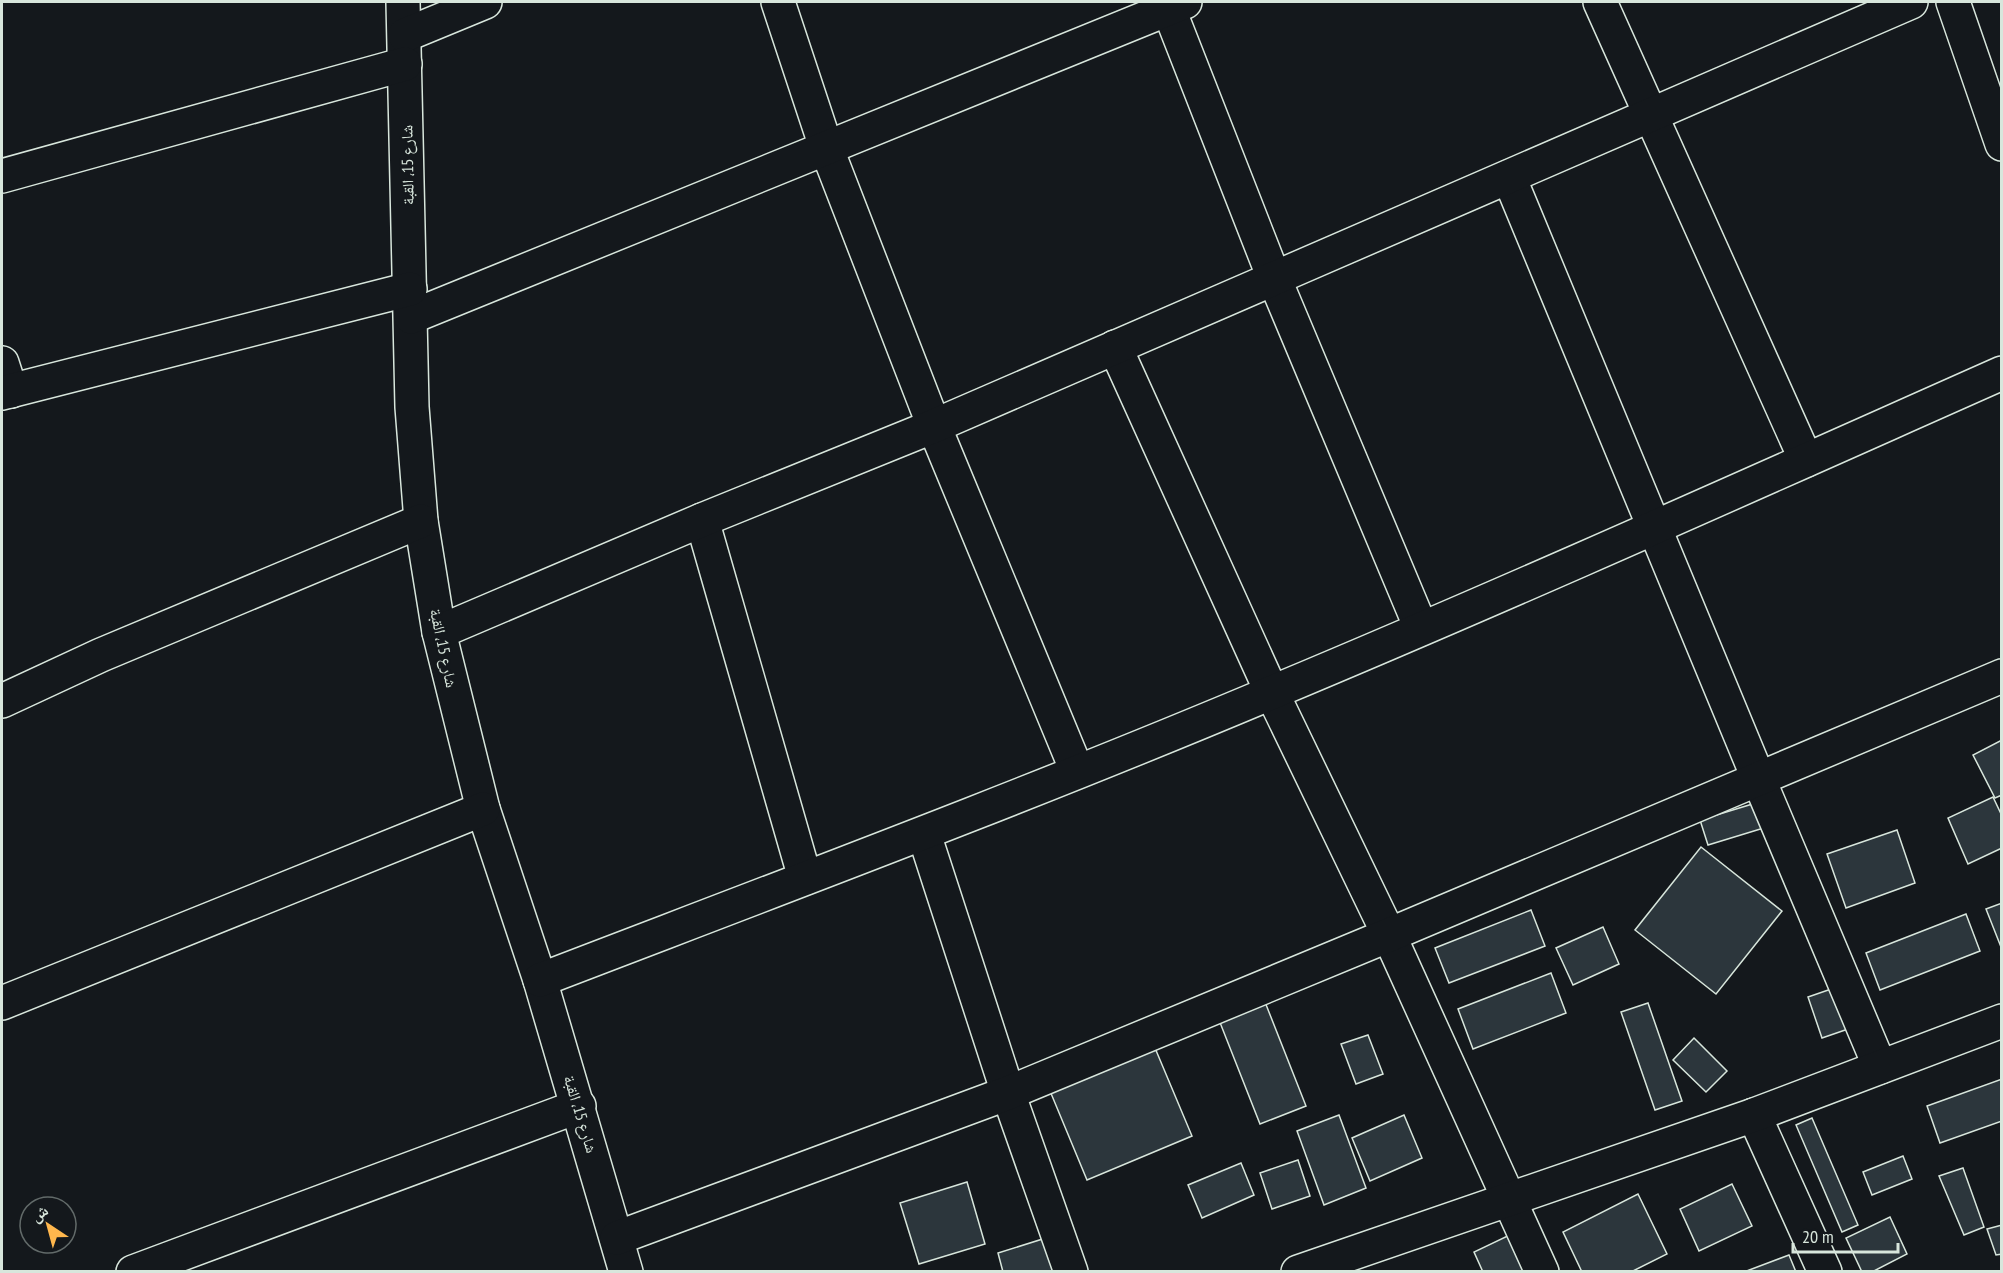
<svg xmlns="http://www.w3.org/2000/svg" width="2003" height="1273" font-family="'PT Sans Narrow','Noto Naskh Arabic',sans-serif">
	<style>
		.building { fill: #2c363c; stroke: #d8e6dc; stroke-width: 1.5 }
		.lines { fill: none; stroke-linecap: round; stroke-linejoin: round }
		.minor-casing { stroke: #d8e6dc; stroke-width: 36 }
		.minor { stroke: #14181c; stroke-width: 33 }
		.labels { text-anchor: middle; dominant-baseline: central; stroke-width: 4.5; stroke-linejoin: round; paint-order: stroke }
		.street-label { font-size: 16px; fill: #d8e6dc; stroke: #14181c }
	</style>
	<rect width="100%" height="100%" fill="#14181c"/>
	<!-- building -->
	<g class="building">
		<polygon points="2002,740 2002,795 1995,798 1973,755"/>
		<polygon points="1993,797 2002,816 2002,848 1968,864 1948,818"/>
		<polygon points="1759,802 1767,827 1708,845 1700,820"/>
		<polygon points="1897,830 1915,883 1846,908 1827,854"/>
		<polygon points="1701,847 1782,911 1716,994 1635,930"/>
		<polygon points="2002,903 2002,947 2001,947 1986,909"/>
		<polygon points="1531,910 1545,946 1449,983 1435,948"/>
		<polygon points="1966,914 1980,951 1880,990 1866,953"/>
		<polygon points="1603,927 1619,964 1573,985 1556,948"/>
		<polygon points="1551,973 1566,1013 1473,1049 1458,1009"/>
		<polygon points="1837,987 1851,1028 1822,1038 1808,997"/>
		<polygon points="1265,1002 1306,1106 1260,1124 1219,1020"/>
		<polygon points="1648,1003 1682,1101 1655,1110 1621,1012"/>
		<polygon points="1368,1035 1383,1074 1356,1084 1341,1044"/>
		<polygon points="1694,1038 1727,1071 1706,1092 1673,1060"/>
		<polygon points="1155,1048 1192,1136 1087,1180 1050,1091"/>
		<polygon points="2002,1079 2002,1121 1940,1143 1927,1106"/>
		<polygon points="1339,1115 1366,1188 1324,1205 1297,1131"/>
		<polygon points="1404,1115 1422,1158 1370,1181 1352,1138"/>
		<polygon points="1812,1118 1858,1225 1842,1232 1796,1125"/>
		<polygon points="1903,1156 1912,1179 1872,1195 1863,1172"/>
		<polygon points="1298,1160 1310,1196 1272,1209 1260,1173"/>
		<polygon points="1241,1163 1254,1195 1202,1218 1188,1185"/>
		<polygon points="1963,1168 1984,1227 1964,1235 1939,1176"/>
		<polygon points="967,1182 985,1244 919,1264 900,1203"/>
		<polygon points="1732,1184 1752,1226 1699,1251 1680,1209"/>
		<polygon points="1638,1194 1667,1254 1631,1272 1582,1272 1563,1232"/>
		<polygon points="1890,1217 1907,1254 1872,1272 1862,1272 1846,1238"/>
		<polygon points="2002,1225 2002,1254 1996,1255 1987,1229"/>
		<polygon points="1518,1231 1536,1272 1483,1272 1474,1252"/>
		<polygon points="1049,1237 1060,1272 1003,1272 998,1253"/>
		<polygon points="1789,1255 1796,1272 1744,1272"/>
	</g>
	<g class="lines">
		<!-- minor casing -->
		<g class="minor-casing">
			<g id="minor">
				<polyline points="403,2 412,407 421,521 439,632 483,809 540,980 626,1272"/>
				<polyline points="778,2 826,147 934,426 1077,771"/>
				<polyline points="1166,2 1274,278 1421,628"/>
				<polyline points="1600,2 1806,460"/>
				<polyline points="1953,2 2002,144"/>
				<polyline points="405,35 485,2"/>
				<polyline points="2,176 405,64"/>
				<polyline points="1509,177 1759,780 1880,1067"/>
				<polyline points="411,317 1185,2"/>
				<polyline points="1115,347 1272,693 1389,935 1542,1272"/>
				<polyline points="2,363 11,391"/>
				<polyline points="2,393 410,289"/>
				<polyline points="702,520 805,878"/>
				<polyline points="439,632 702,520 934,426 1911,2"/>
				<polyline points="2,701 101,655 421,521"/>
				<polyline points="924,834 1008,1093 1071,1272"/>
				<path d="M540 980C785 886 1031 794 1273 692 1517 590 1759 481 2002 373"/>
				<polyline points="2,1003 483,809"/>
				<polyline points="1754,1115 1825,1272"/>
				<polyline points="617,1238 1008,1093 1389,935 2002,676"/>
				<polyline points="133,1272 579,1106"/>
				<polyline points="1298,1272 1754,1115 2002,1021"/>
			</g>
		</g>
		<!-- minor -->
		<use href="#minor" class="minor"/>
	</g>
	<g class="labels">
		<!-- street labels -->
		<g class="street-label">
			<text transform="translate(407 165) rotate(-91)">شارع 15، القبة</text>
			<text transform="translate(444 648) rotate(78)">شارع 15، القبة</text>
			<text transform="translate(581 1114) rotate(73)">شارع 15، القبة</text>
		</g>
	</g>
	<!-- border -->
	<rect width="2003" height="1273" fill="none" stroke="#d8e6dc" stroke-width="6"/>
	<!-- north arrow -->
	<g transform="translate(48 1225) rotate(324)"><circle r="28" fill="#14181c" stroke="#626a69" stroke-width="1.5"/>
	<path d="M0-4.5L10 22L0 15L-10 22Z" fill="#ffb74d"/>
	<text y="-9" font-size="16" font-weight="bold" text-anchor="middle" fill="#d8e6dc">ش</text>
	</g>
	<!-- scale -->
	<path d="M1793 1243v9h105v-9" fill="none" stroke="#d8e6dc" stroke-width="3"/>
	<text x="1802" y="1243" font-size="18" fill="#d8e6dc" stroke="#14181c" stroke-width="4.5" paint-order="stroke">20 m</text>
</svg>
